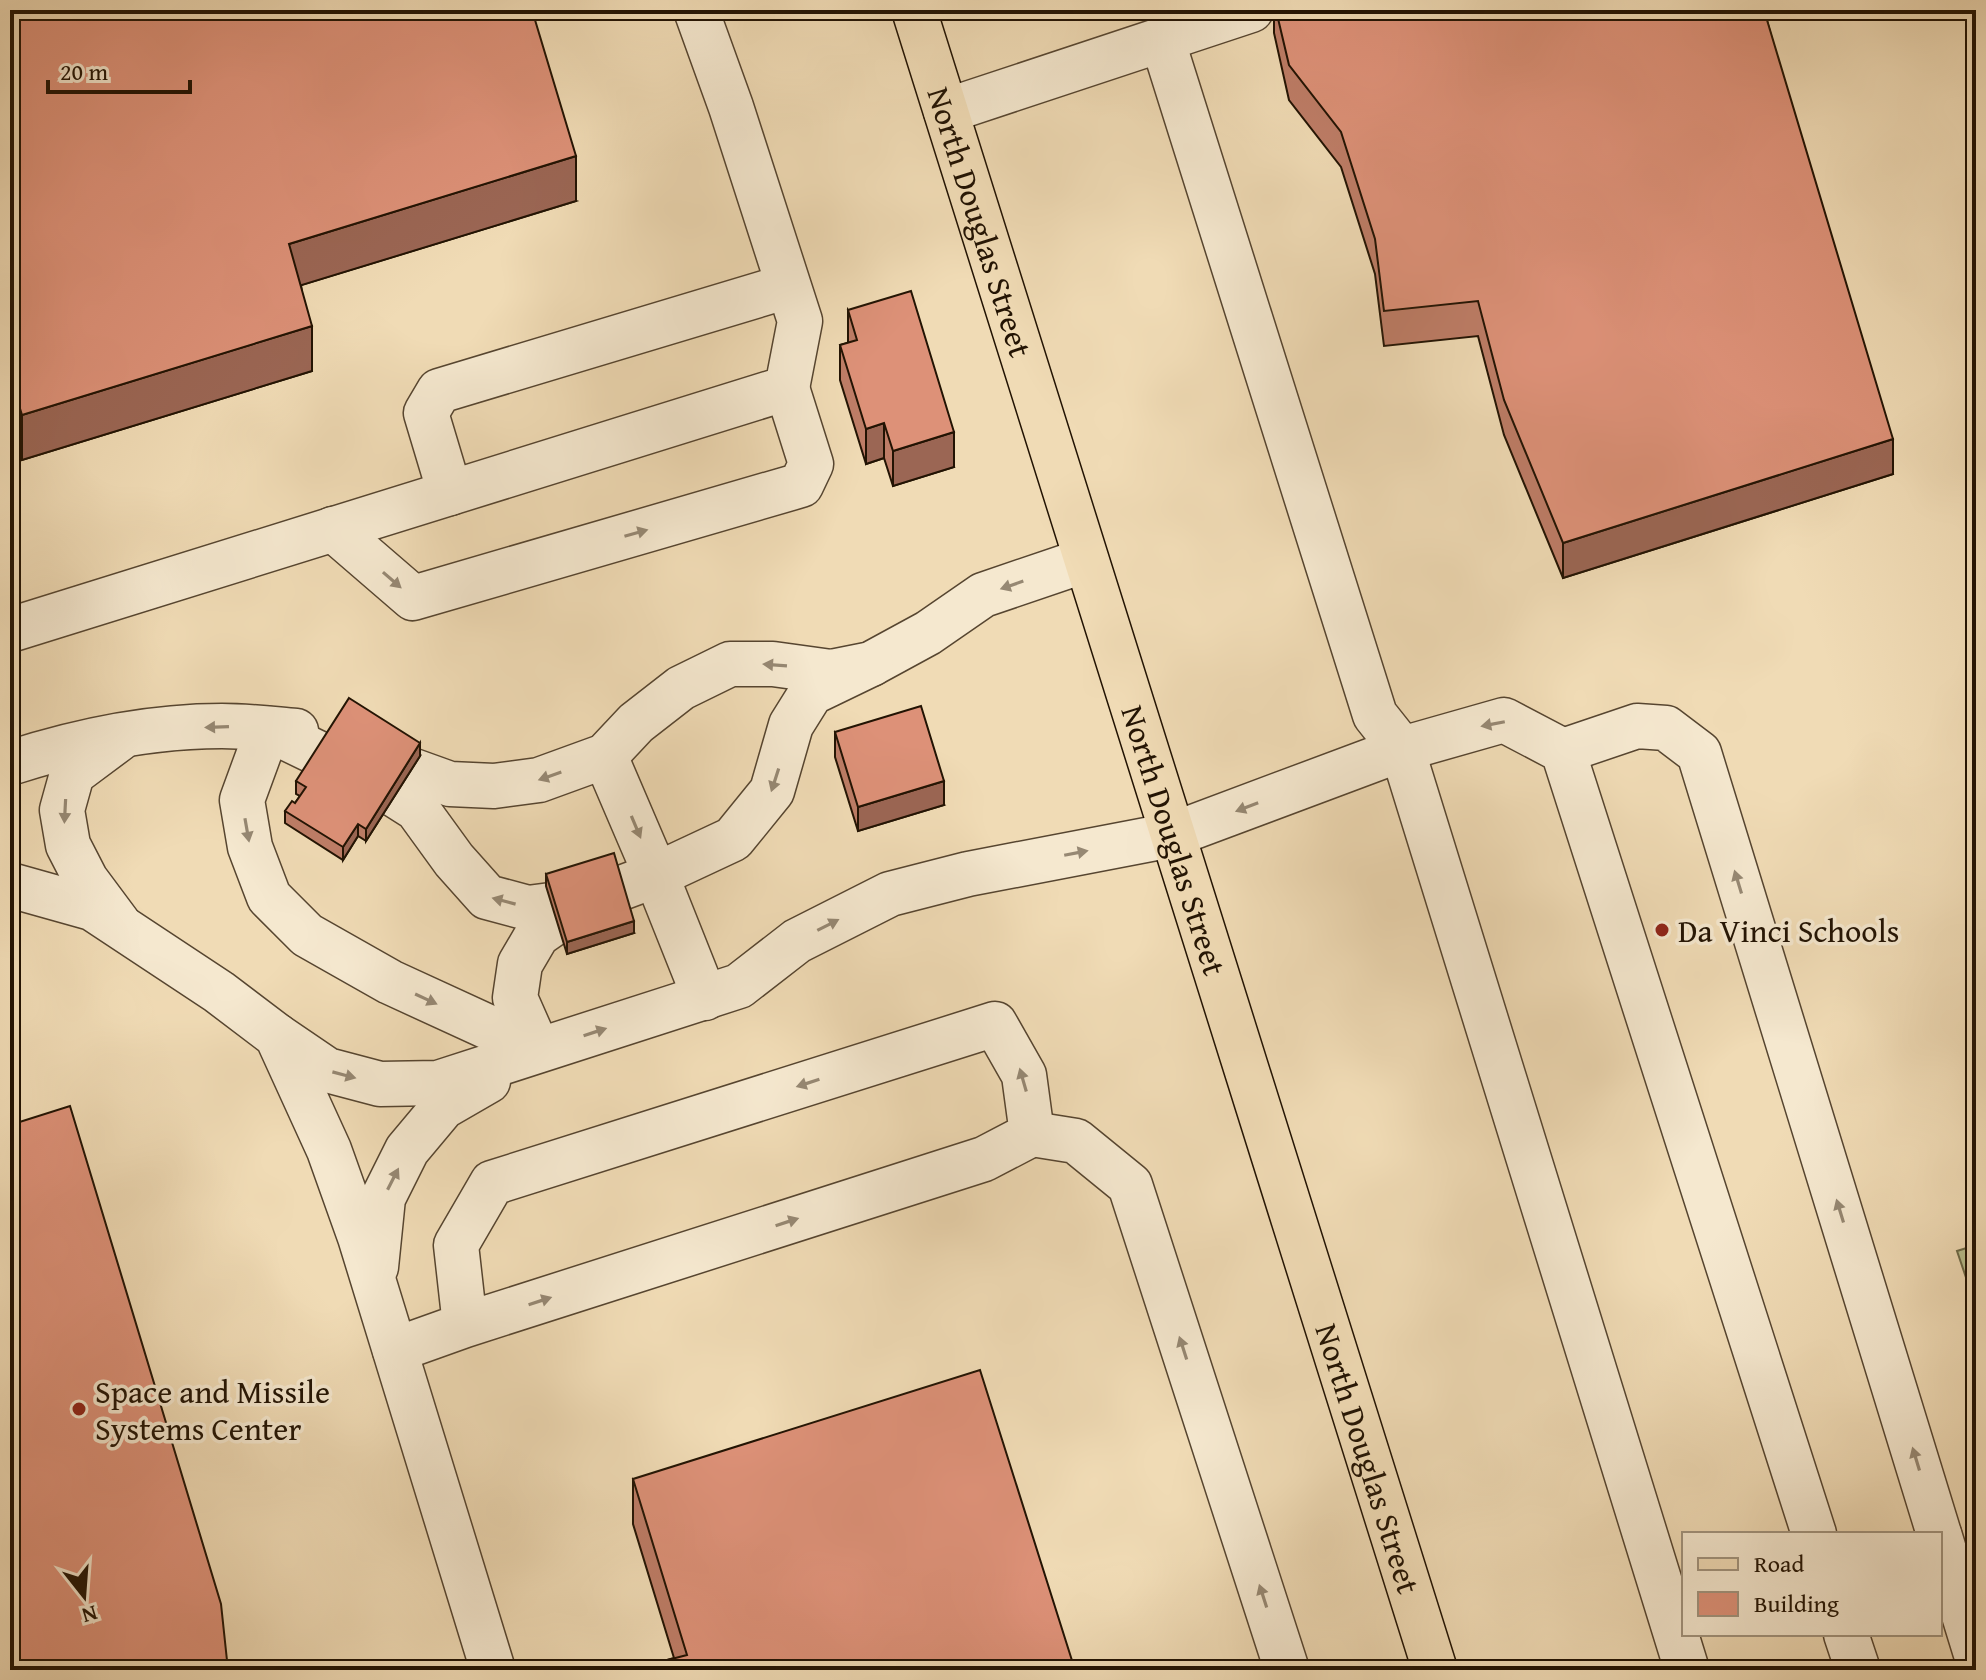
<svg xmlns="http://www.w3.org/2000/svg" width="1986" height="1680" font-family="'Gentium Book Plus',serif">
	<style>
		.green { fill: #b8c08e; stroke: #6d6a48; stroke-width: 2 }
		.lines { fill: none; stroke-linecap: round; stroke-linejoin: round }
		.minor-casing { stroke: #564530; stroke-width: 47 }
		.major-casing { stroke: #221303; stroke-width: 47 }
		.minor { stroke: #f5e8cf; stroke-width: 44 }
		.major { stroke: #f0dbb5; stroke-width: 44 }
		.wall { fill: #be7d67; stroke: #221303; stroke-width: 2 }
		.shaded-wall { fill: #9b6654; stroke: #221303; stroke-width: 2 }
		.building { fill: #dd9178; stroke: #221303; stroke-width: 2 }
		.oneway { fill: #968873 }
		.poi-dot { fill: #8f2418; stroke: #f5e8cf; stroke-width: 3 }
		.labels { text-anchor: middle; dominant-baseline: central; stroke-width: 7; stroke-linejoin: round; paint-order: stroke }
		.street-label { font-size: 32px; fill: #221303; stroke: #f5e8cf }
		.poi-label { font-size: 32px; fill: #221303; stroke: #f5e8cf; text-anchor: start }
	</style>
	<rect width="100%" height="100%" fill="#f0dbb5"/>
	<filter id="stains"><feTurbulence type="fractalNoise" baseFrequency=".0025" numOctaves="4"/><feColorMatrix values="0 0 0 0 .2 0 0 0 0 .09 0 0 0 0 .02 0 0 0 .5 -.17"/></filter>
	<radialGradient id="worn" r=".72"><stop offset=".6" stop-color="#630" stop-opacity="0"/><stop offset="1" stop-color="#630" stop-opacity=".3"/></radialGradient>
	<!-- green -->
	<polygon class="green" points="1976,1245 1976,1307 1957,1251"/>
	<g class="lines">
		<!-- minor casing -->
		<g class="minor-casing">
			<g id="minor">
				<polyline points="1162,39 1375,715 1402,749 1687,1670"/>
				<polyline points="946,111 1251,10"/>
				<polyline points="450,493 426,413 439,391 788,286"/>
				<polyline points="333,529 413,598 801,485 811,464 787,388"/>
				<polyline points="10,630 787,388 800,321 731,107 696,10"/>
				<polyline points="1563,751 1637,726 1666,728 1699,753 1939,1534"/>
				<polyline points="361,752 450,784 494,786 539,780 605,756 636,723 681,688 730,664 773,664 831,672 871,664 928,633 983,595 1086,560"/>
				<polyline points="605,756 656,875 705,998"/>
				<path d="M10 763C78 741 150 726 222 726 247 726 272 729 296 731"/>
				<polyline points="10,885 92,908 219,992 277,1036 329,1150 360,1237 493,1670"/>
				<polyline points="118,923 86,880 68,845 62,810 72,774 119,739"/>
				<polyline points="277,1036 327,1070 380,1084 438,1083 739,986 797,941 890,894 968,874 1172,835 1402,749 1504,720 1563,751 1814,1534"/>
				<polyline points="538,1050 390,982 307,935 269,897 250,847 242,800 268,729 365,776 417,809 454,860 487,897 528,908 589,900 656,875 733,839 772,791 791,725 811,693 871,664"/>
				<polyline points="538,1050 515,998 520,964 537,935 583,903"/>
				<polyline points="1032,1134 1076,1141 1130,1185 1287,1670"/>
				<polyline points="376,1267 383,1198 407,1150 443,1107 488,1081"/>
				<polyline points="395,1350 465,1325 984,1159 1032,1134 1024,1075 995,1024 492,1183 456,1245 465,1325"/>
				<polyline points="1940,1537 1976,1654"/>
				<polyline points="1846,1634 1858,1670"/>
			</g>
		</g>
		<!-- major casing -->
		<g class="major-casing">
			<g id="major">
				<path id="s1" d="M914 10 1435 1670"/>
			</g>
		</g>
		<!-- minor -->
		<use href="#minor" class="minor"/>
		<!-- major -->
		<use href="#major" class="major"/>
	</g>
	<!-- wall -->
	<g class="wall">
		<polygon points="10,10 576,201 301,285 312,371 22,460 18,447"/>
		<polygon points="1274,10 1764,10 1893,474 1563,578 1504,435 1478,336 1384,346 1375,274 1341,167 1289,100 1274,33"/>
		<polygon points="848,310 954,467 893,486 884,458 866,464 840,380 840,345 848,343"/>
		<polygon points="835,732 944,805 858,831 835,757"/>
		<polygon points="420,756 366,841 358,836 343,860 285,823 285,811 295,803 300,796 296,794 296,781"/>
		<polygon points="546,874 634,933 567,954 546,886"/>
		<polygon points="633,1479 1075,1670 656,1670 656,1663 674,1658 633,1524"/>
	</g>
	<!-- shaded-wall -->
	<g class="shaded-wall">
		<polygon points="576,156 576,201 289,289 289,244"/>
		<polygon points="312,326 312,371 22,460 22,415"/>
		<polygon points="18,402 18,447 10,450 10,405"/>
		<polygon points="884,423 884,458 866,464 866,429"/>
		<polygon points="954,432 954,467 893,486 893,451"/>
		<polygon points="1893,439 1893,474 1563,578 1563,543"/>
		<polygon points="420,743 420,756 366,841 366,829"/>
		<polygon points="944,781 944,805 858,831 858,807"/>
		<polygon points="358,824 358,836 343,860 343,847"/>
		<polygon points="634,921 634,933 567,954 567,942"/>
	</g>
	<!-- building -->
	<g class="building">
		<polygon points="10,10 532,10 576,156 289,244 312,326 22,415 18,402 10,405"/>
		<polygon points="1276,10 1764,10 1893,439 1563,543 1504,400 1478,301 1384,311 1375,239 1341,132 1289,65"/>
		<polygon points="911,291 954,432 893,451 884,423 866,429 840,345 857,340 848,310"/>
		<polygon points="349,698 420,743 366,829 358,824 343,847 285,811 292,801 295,803 306,787 296,781"/>
		<polygon points="921,706 944,781 858,807 835,732"/>
		<polygon points="614,853 634,921 567,942 546,874"/>
		<polygon points="70,1106 221,1604 228,1670 10,1670 10,1125"/>
		<polygon points="980,1370 1075,1670 658,1670 656,1663 687,1655 633,1479"/>
	</g>
	<!-- one-way arrows -->
	<defs><path id="oneway-solid" d="M-6-.8H1V-3.2L6.5 0L1 3.2V.8H-6Z" transform="scale(2)"/></defs>
	<g class="oneway">
		<use href="#oneway-solid" transform="translate(636 533) rotate(-16)"/>
		<use href="#oneway-solid" transform="translate(392 580) rotate(41)"/>
		<use href="#oneway-solid" transform="translate(1012 585) rotate(161)"/>
		<use href="#oneway-solid" transform="translate(775 665) rotate(-176)"/>
		<use href="#oneway-solid" transform="translate(1493 724) rotate(169)"/>
		<use href="#oneway-solid" transform="translate(217 727) rotate(178)"/>
		<use href="#oneway-solid" transform="translate(550 776) rotate(161)"/>
		<use href="#oneway-solid" transform="translate(775 780) rotate(108)"/>
		<use href="#oneway-solid" transform="translate(1247 807) rotate(159)"/>
		<use href="#oneway-solid" transform="translate(65 811) rotate(93)"/>
		<use href="#oneway-solid" transform="translate(636 827) rotate(67)"/>
		<use href="#oneway-solid" transform="translate(247 830) rotate(80)"/>
		<use href="#oneway-solid" transform="translate(1076 853) rotate(-11)"/>
		<use href="#oneway-solid" transform="translate(1738 882) rotate(-107)"/>
		<use href="#oneway-solid" transform="translate(504 901) rotate(-165)"/>
		<use href="#oneway-solid" transform="translate(828 925) rotate(-27)"/>
		<use href="#oneway-solid" transform="translate(426 999) rotate(25)"/>
		<use href="#oneway-solid" transform="translate(595 1032) rotate(-18)"/>
		<use href="#oneway-solid" transform="translate(344 1075) rotate(15)"/>
		<use href="#oneway-solid" transform="translate(1023 1080) rotate(-106)"/>
		<use href="#oneway-solid" transform="translate(808 1083) rotate(162)"/>
		<use href="#oneway-solid" transform="translate(393 1179) rotate(-63)"/>
		<use href="#oneway-solid" transform="translate(1840 1211) rotate(-107)"/>
		<use href="#oneway-solid" transform="translate(787 1222) rotate(-18)"/>
		<use href="#oneway-solid" transform="translate(540 1301) rotate(-18)"/>
		<use href="#oneway-solid" transform="translate(1183 1348) rotate(-108)"/>
		<use href="#oneway-solid" transform="translate(1916 1459) rotate(-107)"/>
		<use href="#oneway-solid" transform="translate(1263 1596) rotate(-108)"/>
	</g>
	<!-- markers -->
	<g class="poi-dot">
		<circle cx="1662" cy="930" r="8"/>
		<circle cx="79" cy="1409" r="8"/>
	</g>
	<g class="labels">
		<!-- street labels -->
		<g class="street-label">
			<text stroke="none"><textPath href="#s1" startOffset="222">North Douglas Street</textPath></text>
			<text stroke="none"><textPath href="#s1" startOffset="870">North Douglas Street</textPath></text>
			<text stroke="none"><textPath href="#s1" startOffset="1518">North Douglas Street</textPath></text>
		</g>
		<!-- poi labels -->
		<g class="poi-label">
			<text x="1678" y="930">Da Vinci Schools</text>
			<text x="95" y="1391">Space and Missile<tspan x="95" dy="37">Systems Center</tspan></text>
		</g>
	</g>
	<!-- margin -->
	<rect width="1986" height="1680" fill="none" stroke="#f0dbb5" stroke-width="40"/>
	<rect x="12" y="12" width="1962" height="1656" fill="none" stroke="#221303" stroke-width="4"/>
	<rect x="20" y="20" width="1946" height="1640" fill="none" stroke="#221303" stroke-width="2"/>
	<!-- legend -->
	<rect x="1682" y="1532" width="260" height="104" fill="#f5e8cf" stroke="#a1937d" stroke-width="2"/>
	<rect x="1698" y="1558" width="40" height="12" fill="#f0dbb5" stroke="#a1937d" stroke-width="2"/>
	<text x="1754" y="1572" font-size="24" fill="#221303">Road</text>
	<rect x="1698" y="1592" width="40" height="24" fill="#dd9178" stroke="#a1937d" stroke-width="2"/>
	<text x="1754" y="1612" font-size="24" fill="#221303">Building</text>
	<!-- north arrow -->
	<g transform="translate(84 1596) rotate(163)" stroke="#f5e8cf" stroke-width="6" paint-order="stroke">
	<path d="M0-6L14 30L0 20L-14 30Z" fill="#221303"/>
	<text y="-12" font-size="22" font-weight="bold" text-anchor="middle" fill="#221303">N</text>
	</g>
	<!-- scale -->
	<path d="M48 80v12h142v-12" fill="none" stroke="#221303" stroke-width="4"/>
	<text x="60" y="80" font-size="24" fill="#221303" stroke="#f5e8cf" stroke-width="6" paint-order="stroke">20 m</text>
	<rect width="100%" height="100%" filter="url(#stains)"/>
	<rect width="100%" height="100%" fill="url(#worn)"/>
</svg>
